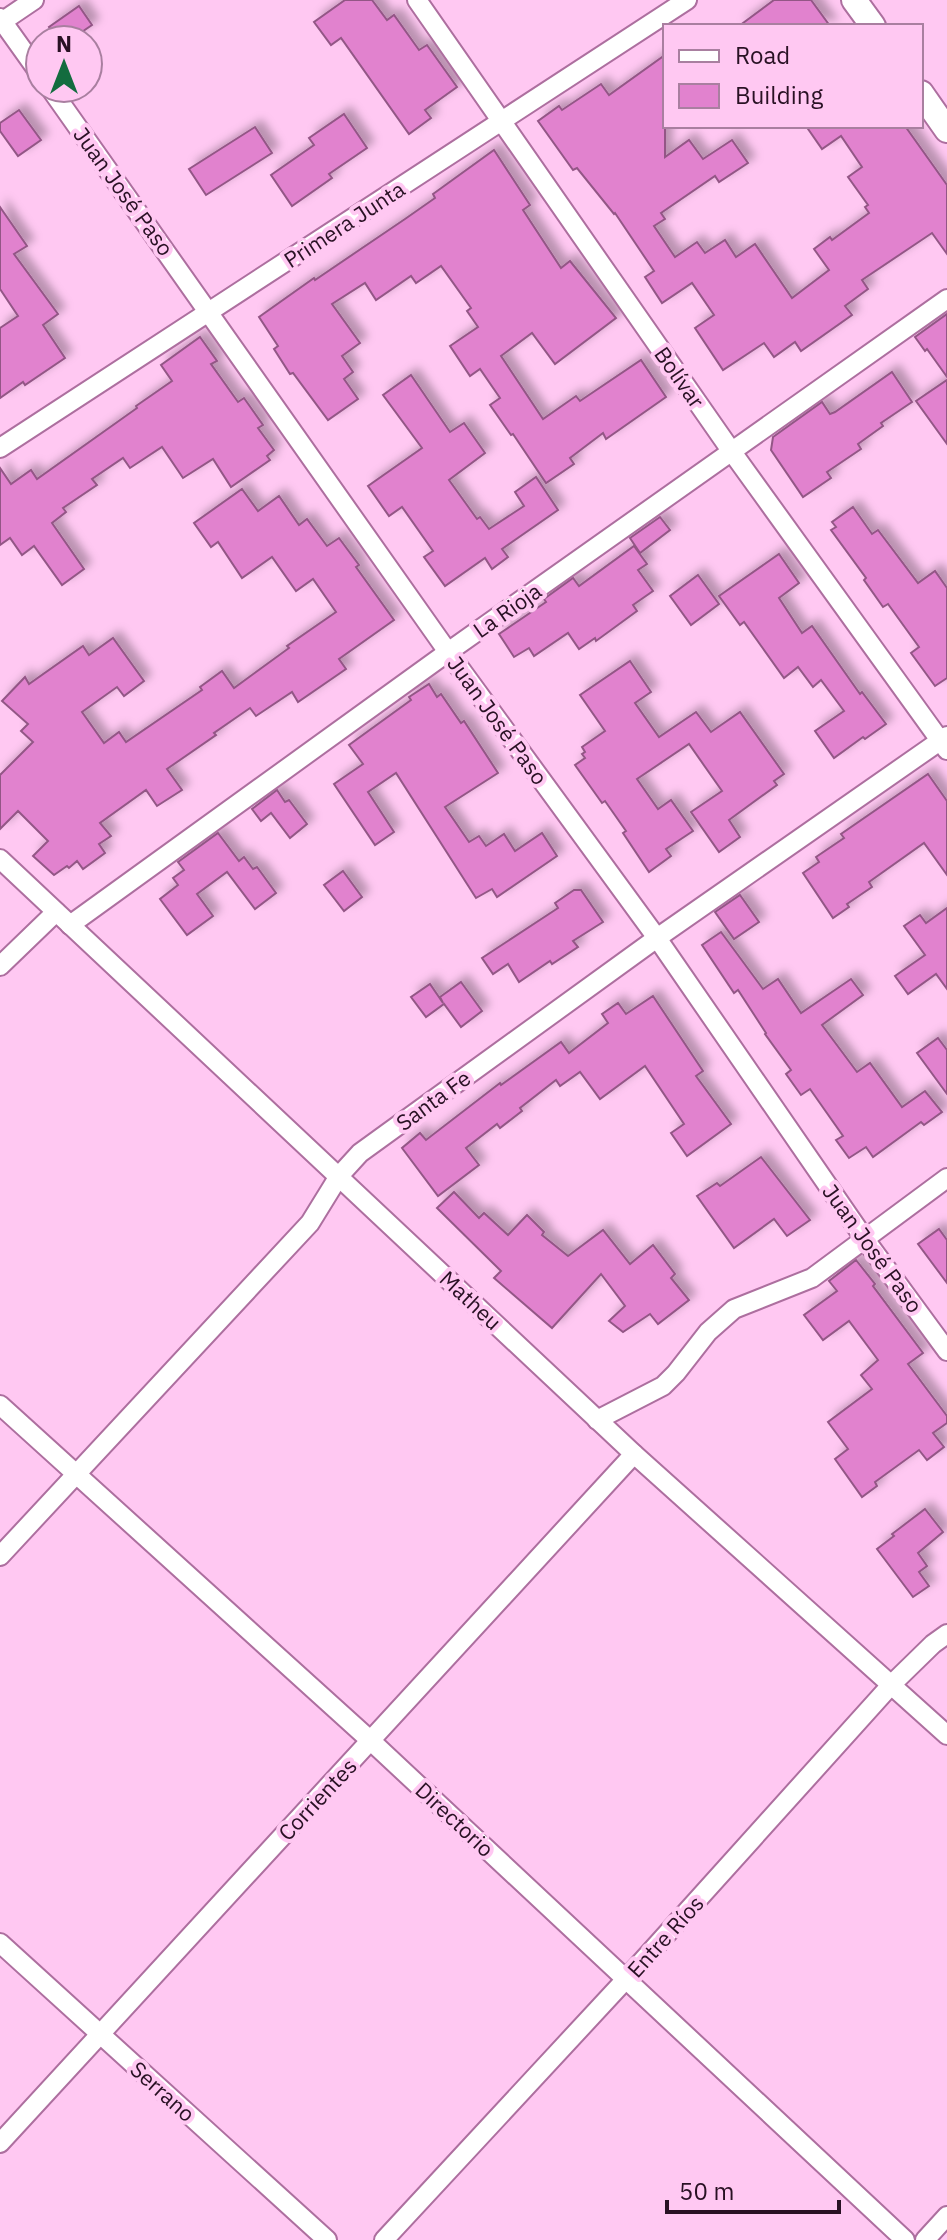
<svg xmlns="http://www.w3.org/2000/svg" width="947" height="2240" font-family="'IBM Plex Sans',sans-serif">
	<style>
		.building { fill: #e182ce; stroke: #935786; stroke-width: 2; filter: url(#shadow) }
		.lines { fill: none; stroke-linecap: round; stroke-linejoin: round }
		.minor-casing { stroke: #ad6f9f; stroke-width: 22 }
		.secondary-casing { stroke: #ad6f9f; stroke-width: 28 }
		.minor { stroke: #fff; stroke-width: 18 }
		.secondary { stroke: #fff; stroke-width: 24 }
		.labels { text-anchor: middle; dominant-baseline: central; stroke-width: 8; stroke-linejoin: round; paint-order: stroke }
		.street-label { font-size: 22px; fill: #291124; stroke: #ffc8f2 }
	</style>
	<defs>
		<filter id="shadow"><feDropShadow dx="7" dy="-7" stdDeviation="4" flood-color="#0004"/></filter>
	</defs>
	<rect width="100%" height="100%" fill="#ffc8f2"/>
	<!-- building -->
	<g class="building">
		<polygon points="345,0 372,0 387,20 394,15 419,50 427,45 457,87 425,110 431,118 409,134 341,38 331,45 314,22"/>
		<polygon points="774,0 811,0 830,26 739,26"/>
		<polygon points="79,6 92,25 70,40 58,40 49,27"/>
		<polygon points="665,55 665,157 689,140 703,159 732,140 748,163 719,182 715,176 661,213 665,219 654,226 675,257 697,242 705,253 725,240 736,257 755,244 792,298 829,270 814,249 830,237 832,240 869,213 865,207 868,205 848,177 862,167 841,136 822,149 806,126 905,126 947,185 947,254 932,233 862,280 868,289 845,306 852,315 801,351 795,342 774,357 764,343 723,370 695,328 714,315 692,283 662,303 645,277 654,271 615,213 614,214 577,168 573,170 538,121 559,106 562,110 601,84 609,95"/>
		<polygon points="19,110 41,140 18,156 0,131 0,123"/>
		<polygon points="344,114 367,148 329,174 332,178 292,206 271,175 314,145 309,138"/>
		<polygon points="255,127 272,153 206,195 189,169"/>
		<polygon points="494,150 530,205 523,210 561,268 570,261 616,318 555,364 532,333 501,356 543,419 576,396 580,401 641,360 666,397 606,439 603,433 570,458 574,464 546,483 513,434 511,435 490,405 500,398 480,369 470,376 450,346 478,327 467,311 471,308 441,266 416,283 411,276 376,300 365,283 332,304 360,343 342,356 353,372 344,379 358,399 328,420 293,373 290,374 274,349 278,346 259,317 314,278 315,280 405,219 435,198 433,194"/>
		<polygon points="0,207 27,246 14,254 58,314 43,325 65,358 25,385 23,382 0,398 0,328 18,316 0,289"/>
		<polygon points="947,314 947,377 927,349 925,351 915,337"/>
		<polygon points="200,337 217,361 211,364 238,402 244,398 263,425 258,428 274,450 267,456 270,460 231,487 213,459 183,478 162,447 130,468 123,458 92,479 97,485 63,508 66,512 52,523 84,569 62,585 34,546 22,555 10,538 0,545 0,468 11,484 31,470 37,479 137,408 136,406 172,381 161,365"/>
		<polygon points="892,372 912,402 881,423 883,426 858,444 861,449 827,472 831,478 803,497 771,450 773,437 822,402 830,414 835,412"/>
		<polygon points="411,375 450,432 464,423 485,453 449,480 477,519 480,517 489,529 524,506 515,492 536,477 558,510 502,549 508,557 492,569 485,558 445,586 424,557 433,551 402,507 389,516 368,486 422,448 383,395"/>
		<polygon points="947,380 947,444 916,401"/>
		<polygon points="242,489 258,511 279,496 299,525 307,519 327,546 339,538 359,565 356,567 394,620 339,659 346,669 298,702 292,692 256,716 250,708 214,733 216,735 167,769 182,790 157,806 146,790 100,823 111,836 99,844 105,853 83,869 77,861 69,868 67,866 54,875 33,856 48,841 18,811 0,829 0,775 33,742 21,731 28,724 2,701 25,677 29,684 83,646 89,655 113,638 144,681 124,696 117,687 82,712 104,743 119,732 126,742 202,690 200,687 222,671 234,688 289,648 287,646 336,612 313,579 296,591 272,557 242,578 218,542 211,547 194,523"/>
		<polygon points="853,507 872,534 878,530 918,583 935,571 947,588 947,678 935,686 911,653 919,647 888,604 883,607 864,580 866,578 831,530 836,527 832,522"/>
		<polygon points="660,517 670,530 640,553 630,538"/>
		<polygon points="634,546 647,564 638,570 653,591 633,605 637,611 596,641 595,638 579,649 568,633 534,656 529,648 514,657 499,634 546,602 544,599 573,578 579,586"/>
		<polygon points="779,554 799,583 779,598 802,633 812,626 860,694 862,692 886,724 865,739 863,737 834,758 815,731 844,711 821,680 813,687 798,667 784,678 744,622 740,625 719,596"/>
		<polygon points="698,575 719,604 691,625 670,596"/>
		<polygon points="630,661 651,692 635,703 659,737 696,712 711,732 740,712 784,774 774,781 777,785 729,820 740,837 719,852 691,812 722,791 689,744 637,779 658,809 671,800 693,831 666,849 671,856 649,872 623,833 626,831 605,801 602,803 575,765 585,758 582,754 585,752 582,747 605,731 580,695"/>
		<polygon points="429,684 437,697 441,694 461,723 464,721 498,773 445,807 469,842 479,836 486,846 504,834 515,851 542,833 557,856 497,897 492,889 476,898 396,773 368,792 394,832 375,845 334,784 363,764 349,745 411,700 409,697"/>
		<polygon points="928,774 947,801 947,875 924,843 869,882 872,887 847,904 849,907 833,918 803,873 819,862 816,857 844,838 841,834"/>
		<polygon points="277,790 285,802 289,800 307,824 290,838 271,813 261,821 252,809"/>
		<polygon points="218,833 239,861 244,857 253,869 257,867 276,893 255,909 227,872 197,894 213,916 187,935 160,899 178,885 173,878 184,870 178,862"/>
		<polygon points="343,871 362,897 344,911 324,885"/>
		<polygon points="574,890 581,890 603,922 573,941 578,947 552,964 550,961 519,982 508,964 493,974 482,958 558,908 555,903"/>
		<polygon points="740,895 759,922 734,939 715,912"/>
		<polygon points="947,908 947,989 936,974 908,994 895,976 925,955 904,926 920,915 926,923"/>
		<polygon points="721,932 763,989 778,979 801,1013 851,979 863,995 822,1025 857,1072 870,1063 902,1107 925,1091 942,1112 924,1125 921,1122 873,1157 866,1147 849,1158 836,1140 843,1136 810,1089 801,1095 786,1074 791,1070 765,1034 766,1033 738,990 734,993 702,945"/>
		<polygon points="461,982 482,1011 461,1027 444,1004 426,1017 411,997 430,984 443,1003 440,997"/>
		<polygon points="653,996 703,1071 696,1076 731,1124 687,1156 671,1133 684,1124 645,1066 600,1099 580,1072 560,1086 556,1080 520,1108 522,1111 500,1128 497,1124 466,1148 479,1165 438,1196 402,1148 420,1133 426,1140 500,1083 501,1085 561,1042 569,1053 608,1023 602,1014 618,1003 626,1014"/>
		<polygon points="938,1038 947,1050 947,1094 917,1053"/>
		<polygon points="761,1157 810,1220 787,1236 774,1219 734,1248 697,1196 717,1183 720,1186"/>
		<polygon points="454,1192 479,1218 484,1213 508,1235 527,1215 544,1232 542,1235 568,1256 603,1230 630,1264 653,1245 675,1274 671,1278 689,1300 658,1324 650,1314 623,1332 609,1321 625,1306 601,1274 552,1328 494,1278 501,1271 437,1208"/>
		<polygon points="939,1229 947,1240 947,1283 918,1244"/>
		<polygon points="856,1260 875,1284 873,1286 923,1353 908,1364 947,1416 947,1423 933,1433 944,1447 927,1460 919,1450 875,1482 877,1486 862,1497 835,1459 848,1449 828,1422 872,1389 861,1375 878,1360 849,1321 823,1340 804,1315 837,1291 829,1281"/>
		<polygon points="925,1509 943,1532 918,1553 927,1566 919,1572 929,1586 913,1597 877,1549 894,1536 892,1534"/>
	</g>
	<g class="lines">
		<!-- minor casing -->
		<g class="minor-casing">
			<g id="minor">
				<polyline points="417,0 732,452 947,750"/>
				<polyline points="0,18 40,74"/>
				<polyline points="0,23 34,0"/>
				<polyline points="50,88 448,652 657,938 864,1238 947,1351"/>
				<polyline points="0,448 687,0"/>
				<polyline points="0,859 634,1454 947,1735"/>
				<polyline points="70,925 448,652 947,299"/>
				<polyline points="0,966 56,912"/>
				<polyline points="0,1405 371,1741 905,2240"/>
				<polyline points="597,1420 663,1386 676,1373 708,1332 734,1309 812,1278 947,1178"/>
				<polyline points="0,1556 310,1223 339,1176 360,1153 657,938 947,736"/>
				<polyline points="0,1943 327,2240"/>
				<polyline points="0,2143 634,1454"/>
				<polyline points="384,2240 627,1978 891,1685 933,1644 947,1634"/>
				<polyline points="925,2240 947,2216"/>
			</g>
		</g>
		<!-- secondary casing -->
		<g class="secondary-casing">
			<g id="secondary">
				<polyline points="854,0 873,26"/>
				<polyline points="921,93 947,130"/>
			</g>
		</g>
		<!-- minor -->
		<use href="#minor" class="minor"/>
		<!-- secondary -->
		<use href="#secondary" class="secondary"/>
	</g>
	<g class="labels">
		<!-- street labels -->
		<g class="street-label">
			<text transform="translate(124 191) rotate(54)">Juan José Paso</text>
			<text transform="translate(344 224) rotate(-33)">Primera Junta</text>
			<text transform="translate(680 377) rotate(55)">Bolívar</text>
			<text transform="translate(507 610) rotate(-35)">La Rioja</text>
			<text transform="translate(498 720) rotate(54)">Juan José Paso</text>
			<text transform="translate(433 1100) rotate(-36)">Santa Fe</text>
			<text transform="translate(873 1248) rotate(54)">Juan José Paso</text>
			<text transform="translate(471 1300) rotate(43)">Matheu</text>
			<text transform="translate(317 1799) rotate(-47)">Corrientes</text>
			<text transform="translate(455 1819) rotate(43)">Directorio</text>
			<text transform="translate(665 1936) rotate(-48)">Entre Ríos</text>
			<text transform="translate(163 2091) rotate(42)">Serrano</text>
		</g>
	</g>
	<!-- legend -->
	<rect x="663" y="24" width="260" height="104" fill="#ffc8f2" stroke="#a97fa0" stroke-width="2"/>
	<rect x="679" y="50" width="40" height="12" fill="#ffffff" stroke="#a97fa0" stroke-width="2"/>
	<text x="735" y="64" font-size="24" fill="#291124">Road</text>
	<rect x="679" y="84" width="40" height="24" fill="#e182ce" stroke="#a97fa0" stroke-width="2"/>
	<text x="735" y="104" font-size="24" fill="#291124">Building</text>
	<!-- north arrow -->
	<g transform="translate(64 64)"><circle r="38" fill="#ffc8f2" stroke="#a97fa0" stroke-width="2"/>
	<path d="M0-6L14 30L0 20L-14 30Z" fill="#136c3f"/>
	<text y="-12" font-size="22" font-weight="bold" text-anchor="middle" fill="#291124">N</text>
	</g>
	<!-- scale -->
	<path d="M667 2200v12h172v-12" fill="none" stroke="#291124" stroke-width="4"/>
	<text x="679" y="2200" font-size="24" fill="#291124" stroke="#ffc8f2" stroke-width="6" paint-order="stroke">50 m</text>
</svg>
